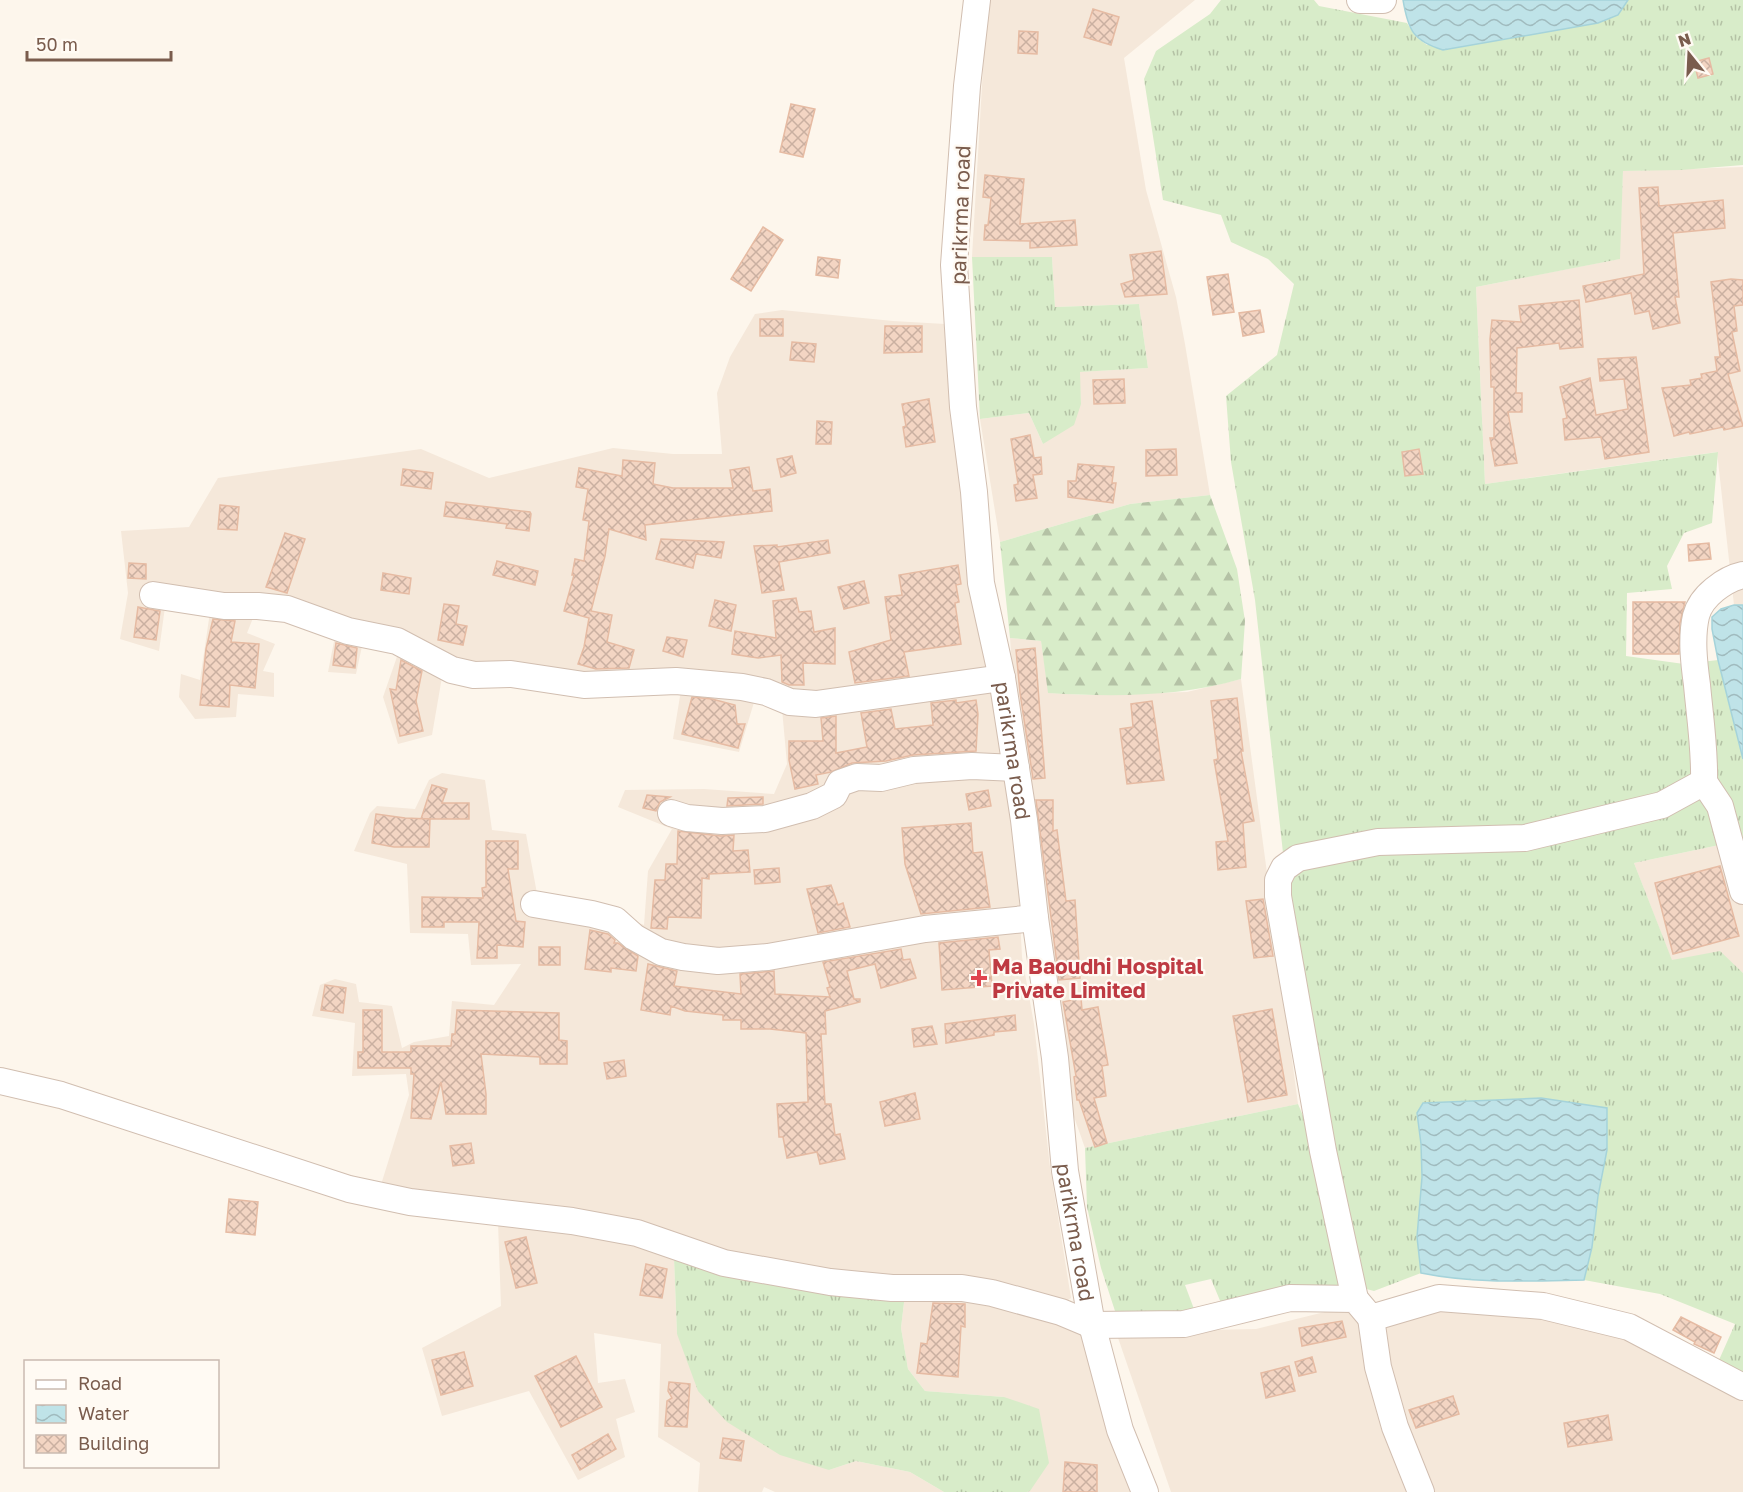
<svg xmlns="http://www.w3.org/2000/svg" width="1743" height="1492" font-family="'Golos Text',sans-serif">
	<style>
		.residential { fill: #f5e8da }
		.grass { fill: url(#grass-tufts) }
		.forest { fill: url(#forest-firs) }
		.water { fill: url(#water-waves); stroke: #a5d3da; stroke-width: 1.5 }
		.building { fill: url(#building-cross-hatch); stroke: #e6bba3; stroke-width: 1.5 }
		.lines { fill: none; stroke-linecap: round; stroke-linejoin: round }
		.minor-casing { stroke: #d1beb0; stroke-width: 28 }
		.minor { stroke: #fff; stroke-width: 26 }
		.health-dot { fill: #e0444e; stroke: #fffaf3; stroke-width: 2 }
		.labels { text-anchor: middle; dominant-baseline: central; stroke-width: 4.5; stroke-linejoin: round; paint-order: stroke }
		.street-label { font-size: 21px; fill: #7a5c4d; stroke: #fffaf3 }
		.health-label { font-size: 21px; font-weight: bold; fill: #be3a42; stroke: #fffaf3; text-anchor: start }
	</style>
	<defs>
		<pattern id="grass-tufts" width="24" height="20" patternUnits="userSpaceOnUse" patternTransform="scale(1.5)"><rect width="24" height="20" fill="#d8ecc9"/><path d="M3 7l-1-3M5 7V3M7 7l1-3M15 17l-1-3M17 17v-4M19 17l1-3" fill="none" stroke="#b4c2a5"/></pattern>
		<pattern id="forest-firs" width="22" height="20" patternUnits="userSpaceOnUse" patternTransform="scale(1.5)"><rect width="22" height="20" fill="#d8ecc9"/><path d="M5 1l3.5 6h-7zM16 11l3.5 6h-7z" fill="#b4c2a5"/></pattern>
		<pattern id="water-waves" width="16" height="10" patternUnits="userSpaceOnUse" patternTransform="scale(1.5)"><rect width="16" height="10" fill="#bfe3e8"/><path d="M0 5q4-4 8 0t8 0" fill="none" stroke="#a0bbbe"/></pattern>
		<pattern id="building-cross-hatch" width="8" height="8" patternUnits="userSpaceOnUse" patternTransform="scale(1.5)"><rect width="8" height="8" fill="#f3d5c3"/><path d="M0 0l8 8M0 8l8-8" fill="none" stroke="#cab0a1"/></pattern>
	</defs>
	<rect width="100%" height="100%" fill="#fdf6ec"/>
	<!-- residential -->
	<g class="residential">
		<polygon points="987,0 1195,0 1124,58 1146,190 1176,297 1185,344 1210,495 1130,504 1000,542 980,419 1029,413 1043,444 1081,403 1079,372 1148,368 1139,304 1055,307 1052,257 972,257"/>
		<polygon points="1743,167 1743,605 1734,605 1717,452 1485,484 1476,287 1619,259 1623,171"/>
		<polygon points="782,310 893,321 945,324 964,500 1016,836 1022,957 1034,1024 1050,1167 1071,1298 1058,1307 898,1282 379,1191 409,1095 406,1074 352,1076 355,1023 312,1016 320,985 335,979 356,984 359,1002 392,1006 402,1048 414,1042 449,1036 452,1001 494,1005 521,964 471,965 468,934 410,933 407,864 354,851 370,813 377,806 415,809 429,780 442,773 485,780 492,830 526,834 538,899 608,911 644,925 648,871 672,829 618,807 625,790 704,789 774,794 787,764 782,709 755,699 739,752 673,739 681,690 442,677 432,735 398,744 383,697 400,648 364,637 356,674 328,672 336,631 255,613 247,633 275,644 263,671 274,673 274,697 238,694 236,717 195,719 179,697 181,674 200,680 210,612 165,607 159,651 120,639 128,593 121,531 189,527 218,478 421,449 489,478 613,448 673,454 722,454 717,393 730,357 755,314"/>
		<polygon points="1010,638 1041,641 1049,693 1086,695 1187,692 1241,679 1298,1104 1085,1148 1073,1114 1062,1019 1019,755"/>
		<polygon points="1743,840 1743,973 1720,952 1672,961 1634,863"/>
		<polygon points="498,1223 559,1224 674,1258 677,1334 829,1470 856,1461 910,1472 944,1492 775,1492 764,1487 762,1492 698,1492 700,1463 658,1437 661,1344 594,1333 598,1383 625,1379 635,1412 616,1419 625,1457 578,1480 529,1391 442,1416 422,1348 501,1306"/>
		<polygon points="905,1294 980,1294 1069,1320 1086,1340 1133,1492 1027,1492 1030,1491 1004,1397 925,1391 908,1369 901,1328"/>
		<polygon points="1353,1305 1441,1306 1511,1309 1606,1329 1743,1389 1743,1492 1171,1492 1116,1332 1256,1329"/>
	</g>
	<!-- grass -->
	<g class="grass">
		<polygon points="1221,0 1314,0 1319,6 1407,23 1416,37 1427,45 1618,15 1628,0 1743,0 1743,165 1681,170 1623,171 1620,259 1476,287 1485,484 1718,452 1712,523 1684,533 1667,566 1672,589 1627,593 1626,656 1684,664 1718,660 1743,759 1743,840 1634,863 1672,960 1720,951 1743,973 1743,1380 1715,1369 1735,1324 1660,1294 1584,1280 1592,1247 1598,1196 1607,1150 1606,1108 1541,1098 1423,1103 1417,1113 1421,1144 1422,1177 1417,1237 1421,1273 1374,1291 1355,1286 1289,907 1255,600 1231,462 1226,396 1277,355 1294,284 1268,259 1231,242 1221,215 1163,200 1144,79 1156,51 1210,14"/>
		<polygon points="972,257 1052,257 1055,307 1139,304 1148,368 1080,372 1081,404 1074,425 1043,444 1029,413 980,419"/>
		<polygon points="1298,1104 1312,1137 1345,1287 1221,1303 1211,1279 1185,1285 1194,1309 1175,1312 1115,1311 1101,1268 1087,1207 1085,1148"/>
		<polygon points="674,1258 905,1294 901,1328 908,1369 925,1391 1004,1397 1039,1409 1049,1463 1030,1491 1027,1492 944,1492 910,1472 856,1461 829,1470 780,1455 727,1422 698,1391 677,1334"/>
	</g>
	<!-- forest -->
	<path class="forest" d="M1210 495 1237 569 1245 621 1241 679C1179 697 1113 697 1048 693L1041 641 1010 638 1000 542 1130 504Z"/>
	<!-- water -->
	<g class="water">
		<path d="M1403 0H1628L1618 15 1598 23 1443 50C1413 41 1408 30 1403 0Z"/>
		<polygon points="1734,605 1743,605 1743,759 1718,660 1712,629 1712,617 1721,609"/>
		<path d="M1541 1098 1607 1108V1150L1598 1196 1592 1247 1584 1280C1529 1281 1475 1284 1421 1273L1417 1237 1422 1177 1421 1144 1417 1113 1423 1103Z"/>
	</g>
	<!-- building -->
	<g class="building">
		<polygon points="1093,9 1119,17 1111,45 1084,37"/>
		<polygon points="1019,31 1038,32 1037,54 1018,53"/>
		<polygon points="1709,58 1713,74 1698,78 1694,62"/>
		<polygon points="791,104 815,109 803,157 780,152"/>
		<polygon points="985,175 1024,179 1020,224 1075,220 1077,245 1030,248 1030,241 984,240 985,225 988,225 991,198 983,197"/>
		<polygon points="1658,187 1659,206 1723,200 1725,228 1673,233 1679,297 1675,297 1680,323 1653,329 1649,311 1635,314 1631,293 1586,302 1583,286 1644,274 1639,188"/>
		<polygon points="763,227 783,240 751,291 731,279"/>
		<polygon points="1161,251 1167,294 1125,297 1121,284 1134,280 1130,255"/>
		<polygon points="818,257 840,260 838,278 816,275"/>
		<polygon points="1228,274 1234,312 1213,315 1207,277"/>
		<polygon points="1731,279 1743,280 1743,305 1734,306 1737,331 1732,332 1740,371 1728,374 1743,426 1724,430 1723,427 1690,434 1689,432 1674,436 1662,388 1691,385 1690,380 1702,378 1701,374 1717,371 1715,357 1720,357 1711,282"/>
		<polygon points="1579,300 1583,347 1560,349 1559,343 1517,348 1516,393 1522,393 1522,412 1508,412 1517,463 1495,466 1490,438 1494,438 1494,387 1491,387 1490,339 1492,320 1521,322 1519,306"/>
		<polygon points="1260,310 1264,332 1243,336 1239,313"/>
		<rect x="760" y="319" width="23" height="17"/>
		<polygon points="885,326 922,326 922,352 884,353"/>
		<polygon points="792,342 816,344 814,362 790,360"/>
		<polygon points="1636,357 1649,452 1605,459 1601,437 1565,440 1563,419 1567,418 1560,387 1590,378 1596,415 1628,409 1624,379 1600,381 1598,359"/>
		<polygon points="1124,379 1125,403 1094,404 1093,380"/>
		<polygon points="929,399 935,442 906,447 903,427 906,426 902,404"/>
		<polygon points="817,421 832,422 831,444 816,444"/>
		<polygon points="1030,435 1034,458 1041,457 1042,474 1033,475 1037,498 1016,501 1014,485 1018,484 1011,439"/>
		<polygon points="1176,449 1177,475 1146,476 1146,450"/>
		<polygon points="1419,449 1423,474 1405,476 1402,452"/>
		<polygon points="792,456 796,473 781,477 777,459"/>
		<polygon points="623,460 655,463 653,484 673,488 733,488 730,470 749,467 753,491 770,489 772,511 645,525 646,540 609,529 605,556 591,611 612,615 607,642 634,650 629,668 596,669 578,664 584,647 589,618 564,611 574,575 572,575 575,559 584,561 589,521 583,520 588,489 576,487 579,468 622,476"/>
		<polygon points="1078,464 1114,467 1112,483 1116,483 1113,503 1068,497 1068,481 1076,481"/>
		<polygon points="403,469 433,473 431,489 401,485"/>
		<polygon points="446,502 530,512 531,514 529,531 506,528 507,524 444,516"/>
		<polygon points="220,505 239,507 237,530 218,529"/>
		<polygon points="285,533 305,539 287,593 266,587"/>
		<polygon points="661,539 724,542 721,558 696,554 693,568 656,559"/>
		<polygon points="828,540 830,553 779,562 784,590 762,593 754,546 777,545 777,547"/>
		<polygon points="1709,543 1711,559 1689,561 1688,545"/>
		<polygon points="497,561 538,571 535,585 493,575"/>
		<polygon points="129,563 146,564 146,579 128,578"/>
		<polygon points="958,565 961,584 956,585 959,602 955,603 961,644 904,652 909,676 855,683 849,652 891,640 885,597 902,595 899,575"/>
		<polygon points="383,573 411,578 409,594 381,590"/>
		<polygon points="864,581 869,603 844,609 838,587"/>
		<polygon points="796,598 799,612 811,611 814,632 835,628 835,664 803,663 804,685 789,685 782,682 781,655 758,658 732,654 735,631 776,638 773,601"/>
		<polygon points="715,600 736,605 731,631 709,626"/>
		<polygon points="1633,602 1685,602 1680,623 1679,654 1633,654"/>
		<polygon points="444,604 459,606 456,624 467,626 463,645 438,640"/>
		<polygon points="138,607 160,611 156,640 134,637"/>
		<polygon points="213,619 235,621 231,642 259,644 255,688 230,685 229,707 200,705 206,649"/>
		<polygon points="667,637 687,640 683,657 663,651"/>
		<polygon points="336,643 357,648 355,668 333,665"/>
		<polygon points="1035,648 1045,778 1033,779 1020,693 1016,650"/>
		<polygon points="401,660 422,671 416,701 423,731 400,736 390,689 396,690"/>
		<polygon points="692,697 712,699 735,705 737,724 745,724 738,748 682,734"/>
		<polygon points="1237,698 1243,751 1241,751 1254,821 1243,823 1246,867 1218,870 1216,842 1228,841 1214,760 1218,759 1211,701"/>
		<polygon points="956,700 956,703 976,700 978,714 976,751 913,755 886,761 852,763 831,772 816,775 818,784 795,789 789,760 789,741 823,741 821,718 836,716 836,753 867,747 861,713 891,709 895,729 933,725 931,703"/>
		<polygon points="1152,701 1164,780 1127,784 1120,729 1133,727 1131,704"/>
		<polygon points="432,785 447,789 442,803 469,803 469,819 421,819"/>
		<polygon points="988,790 991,806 969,810 966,794"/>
		<polygon points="647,795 670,797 660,802 656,811 643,808"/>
		<polygon points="763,797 763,804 727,806 728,798"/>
		<polygon points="1036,800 1053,800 1053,831 1057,830 1066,901 1075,900 1080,978 1059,980"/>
		<polygon points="376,814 405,818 430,819 429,847 394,847 372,843"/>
		<polygon points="971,823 973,853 982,852 990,907 921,914 905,864 902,828"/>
		<polygon points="678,831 721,836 734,835 733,851 748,850 750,872 709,874 709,879 702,878 701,918 668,917 667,929 651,928 655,880 665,880 666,864 677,864"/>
		<polygon points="486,841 518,841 518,869 508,869 516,921 525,922 523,947 497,945 497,958 477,958 479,922 444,922 444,927 422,927 422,897 483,898 482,888 486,887"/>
		<polygon points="1720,866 1739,936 1673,954 1655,883"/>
		<polygon points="779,868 780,882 755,884 754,870"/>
		<polygon points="831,885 838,905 843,903 850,927 818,933 807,889"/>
		<polygon points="1263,899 1273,956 1254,958 1246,901"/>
		<polygon points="590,930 608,934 615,940 614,943 618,943 638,956 636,971 611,968 611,972 585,969"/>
		<polygon points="998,937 1000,949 989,950 992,986 942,990 939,943"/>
		<rect x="539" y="947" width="21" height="18"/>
		<polygon points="901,949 903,960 910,959 916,978 881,988 875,964 847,971 854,999 860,999 860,1002 825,1011 826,1034 821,1034 825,1104 831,1104 835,1135 840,1134 845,1159 820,1164 817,1152 787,1158 783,1137 779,1137 777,1104 808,1102 806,1033 770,1029 741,1029 741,1020 723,1020 723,1015 685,1011 671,1006 670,1015 641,1010 648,964 677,971 674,986 741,994 740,974 774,971 775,994 830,997 827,988 830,987 823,962"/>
		<polygon points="325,985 346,988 343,1013 321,1010"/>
		<polygon points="1081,998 1082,1010 1098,1007 1108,1065 1102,1066 1106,1096 1094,1098 1107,1143 1095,1147 1079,1100 1077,1100 1074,1077 1076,1076 1063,1002"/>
		<polygon points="1272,1009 1287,1095 1248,1102 1233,1016"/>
		<polygon points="363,1010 382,1010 382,1052 411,1052 411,1046 451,1046 452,1034 455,1034 457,1010 559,1013 559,1040 567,1041 567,1064 540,1064 540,1057 481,1054 486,1094 486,1114 446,1114 441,1082 431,1119 411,1118 414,1074 411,1074 411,1068 358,1068 358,1052 363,1052"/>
		<polygon points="1015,1015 1016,1030 994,1032 994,1035 946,1043 945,1024"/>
		<polygon points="932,1026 937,1044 914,1047 912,1029"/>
		<polygon points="624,1060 626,1076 607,1079 604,1063"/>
		<polygon points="915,1093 920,1119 885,1126 880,1102"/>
		<polygon points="471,1143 474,1163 453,1166 450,1146"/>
		<polygon points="229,1199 258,1202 255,1235 226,1232"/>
		<polygon points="526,1237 537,1283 516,1288 505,1242"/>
		<polygon points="646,1264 667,1269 662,1298 640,1295"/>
		<polygon points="933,1303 965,1304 965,1327 961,1326 958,1377 917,1373 921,1343 927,1344"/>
		<polygon points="1681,1317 1721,1337 1714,1353 1694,1344 1695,1342 1673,1330"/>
		<polygon points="1342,1321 1346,1337 1302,1346 1299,1328"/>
		<polygon points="464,1352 473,1386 441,1395 432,1360"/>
		<polygon points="576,1356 602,1407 561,1427 535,1376"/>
		<polygon points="1312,1357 1316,1372 1299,1376 1295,1362"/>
		<polygon points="1289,1366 1295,1391 1266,1398 1261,1373"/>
		<polygon points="669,1382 690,1384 687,1427 665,1426 667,1401 672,1398 668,1391"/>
		<polygon points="1453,1396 1459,1414 1416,1428 1409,1410"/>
		<polygon points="1608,1415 1612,1440 1568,1447 1564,1423"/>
		<polygon points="608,1434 616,1449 580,1470 572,1455"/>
		<polygon points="723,1438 744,1441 741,1461 720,1458"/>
		<polygon points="1065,1462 1097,1465 1097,1492 1063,1492"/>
	</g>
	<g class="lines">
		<!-- minor casing -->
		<g class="minor-casing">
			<g id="minor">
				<path id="s1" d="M977 0 967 86 954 265 963 407 974 492 981 583 1002 678 1024 820 1035 918 1055 1058 1065 1171 1092 1325 1120 1430 1145 1492"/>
				<polyline points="1360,0 1383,0"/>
				<polyline points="153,595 224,606 258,606 287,609 348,631 397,641 452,670 474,675 511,674 584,685 676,681 742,687 766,692 790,702 816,704 1002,678"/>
				<polyline points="1704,782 1720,806 1743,891"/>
				<polyline points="671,813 687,818 722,821 765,819 812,806 834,795 840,783 857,777 881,778 914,770 972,766 1016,768"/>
				<polyline points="534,904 592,914 615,920 634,937 661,952 683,957 718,961 768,957 925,929 1035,918"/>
				<polyline points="0,1081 61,1095 349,1189 410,1202 572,1221 637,1233 724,1263 830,1282 892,1288 962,1288 992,1293 1061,1312 1092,1325 1184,1324 1290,1298 1355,1299 1371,1318 1439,1298 1543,1306 1629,1327 1743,1387"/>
				<path d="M1355 1299 1323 1151 1278 896V880L1284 868 1298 858 1378 842 1525 838 1662 805 1704 782C1705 750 1700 718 1697 685 1694 663 1691 638 1696 616 1701 596 1725 579 1743 575"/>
				<polyline points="1371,1318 1378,1367 1395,1427 1421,1492"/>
			</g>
		</g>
		<!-- minor -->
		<use href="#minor" class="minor"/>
	</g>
	<!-- markers -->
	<path class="health-dot" d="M976 969h6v6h6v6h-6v6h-6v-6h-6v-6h6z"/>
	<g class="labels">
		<!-- street labels -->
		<g class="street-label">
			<text transform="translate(960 215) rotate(-88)">parikrma road</text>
			<text stroke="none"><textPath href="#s1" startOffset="756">parikrma road</textPath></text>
			<text stroke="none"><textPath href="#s1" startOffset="1242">parikrma road</textPath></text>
		</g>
		<!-- health labels -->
		<g class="health-label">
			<text x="992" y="966">Ma Baoudhi Hospital<tspan x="992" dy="24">Private Limited</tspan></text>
		</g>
	</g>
	<!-- legend -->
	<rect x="24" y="1360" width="195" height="108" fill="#fffaf3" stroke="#cabbb1" stroke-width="1.5"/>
	<rect x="36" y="1380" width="30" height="9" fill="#ffffff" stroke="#cabbb1" stroke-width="1.5"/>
	<text x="78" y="1390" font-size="18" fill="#7a5c4d">Road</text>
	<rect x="36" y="1405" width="30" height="18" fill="url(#water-waves)" stroke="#cabbb1" stroke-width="1.5"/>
	<text x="78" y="1420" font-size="18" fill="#7a5c4d">Water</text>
	<rect x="36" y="1435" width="30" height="18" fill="url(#building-cross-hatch)" stroke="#cabbb1" stroke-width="1.5"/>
	<text x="78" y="1450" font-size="18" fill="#7a5c4d">Building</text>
	<!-- north arrow -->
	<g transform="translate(1689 54) rotate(342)" stroke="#fffaf3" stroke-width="4.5" paint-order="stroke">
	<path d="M0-4.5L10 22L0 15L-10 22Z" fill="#7a5c4d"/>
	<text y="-9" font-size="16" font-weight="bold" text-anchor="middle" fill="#7a5c4d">N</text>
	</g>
	<!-- scale -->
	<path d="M27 51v9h144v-9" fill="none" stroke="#7a5c4d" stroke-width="3"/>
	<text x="36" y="51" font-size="18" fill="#7a5c4d" stroke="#fffaf3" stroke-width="4.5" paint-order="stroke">50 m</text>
</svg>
